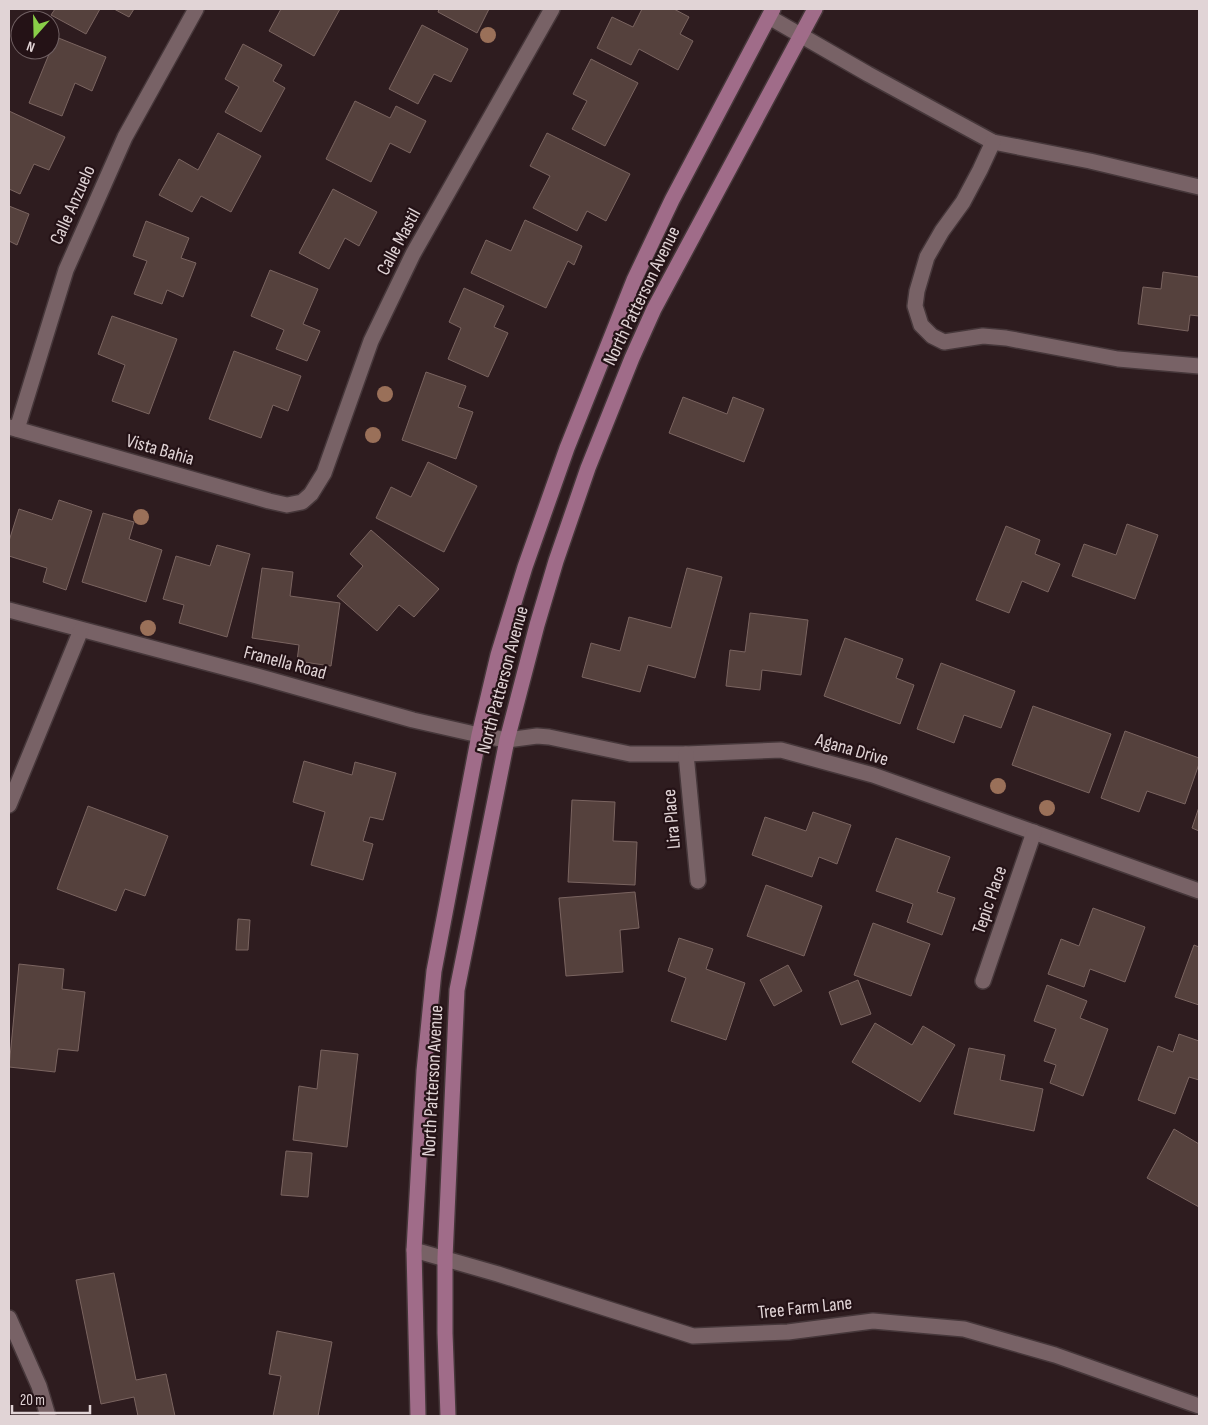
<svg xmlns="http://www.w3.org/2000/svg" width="1208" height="1425" font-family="'Sofia Sans Condensed',sans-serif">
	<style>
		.building { fill: #55413d; stroke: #7a6460 }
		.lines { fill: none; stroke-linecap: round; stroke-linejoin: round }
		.minor-casing { stroke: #46373a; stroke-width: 18 }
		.major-casing { stroke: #46373a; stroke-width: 18 }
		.minor { stroke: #786266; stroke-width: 15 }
		.major { stroke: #a06c89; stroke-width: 15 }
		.tree { fill: #9a7059 }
		.labels { text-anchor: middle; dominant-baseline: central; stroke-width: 4.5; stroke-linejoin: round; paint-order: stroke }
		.street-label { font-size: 19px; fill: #e1d4d6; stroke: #241216 }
	</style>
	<rect width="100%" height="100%" fill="#2e1c1f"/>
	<!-- building -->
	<g class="building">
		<polygon points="55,9 100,9 86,34 51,15"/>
		<polygon points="114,9 134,9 129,17"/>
		<polygon points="281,9 340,9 314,56 269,31"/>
		<polygon points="439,9 489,9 477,33 438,12"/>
		<polygon points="642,9 674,9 689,17 680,34 693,41 678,70 639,49 631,65 597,48 612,17 633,27"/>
		<polygon points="422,25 468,49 451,82 434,74 418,104 389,89"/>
		<polygon points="56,37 106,57 92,91 75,83 62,116 29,103"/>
		<polygon points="243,44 282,65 273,81 285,88 261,132 225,112 239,87 225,79"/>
		<polygon points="591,59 638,83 605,146 572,129 587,101 573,94"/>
		<polygon points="355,101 390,118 396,106 426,121 410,153 390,143 371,182 326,159"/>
		<polygon points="9,111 65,137 49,170 34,164 20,194 9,189"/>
		<polygon points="218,133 261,156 231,212 201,196 192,212 159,195 179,159 198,170"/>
		<polygon points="547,133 630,174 606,221 587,211 577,231 533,208 550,176 530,166"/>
		<polygon points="333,189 377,212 359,246 345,238 329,269 299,253"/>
		<polygon points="9,206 29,214 17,245 9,241"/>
		<polygon points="525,220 582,246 574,265 568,261 546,308 471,273 486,240 511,251"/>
		<polygon points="146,221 189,238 181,258 196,263 183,297 167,290 162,304 134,294 147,261 133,256"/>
		<polygon points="270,270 318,289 303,324 320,331 307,361 276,349 284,330 251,316"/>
		<polygon points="1163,272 1199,277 1199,316 1190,315 1188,331 1138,324 1143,287 1161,289"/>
		<polygon points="464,288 504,306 494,327 508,333 488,377 448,359 461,328 449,322"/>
		<polygon points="112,316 177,339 149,414 112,401 125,365 98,354"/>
		<polygon points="234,351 301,376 288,411 273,405 261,438 209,419"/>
		<polygon points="426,372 466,386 458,407 473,412 456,459 402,440"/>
		<polygon points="683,397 727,414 733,397 764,409 744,462 669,433"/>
		<polygon points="428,462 477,486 444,552 376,518 391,487 411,497"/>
		<polygon points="59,500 92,511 66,590 43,582 47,568 9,556 9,541 19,509 52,520"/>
		<polygon points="103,513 134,522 129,539 162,550 146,602 82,582"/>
		<polygon points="1127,524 1158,535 1135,599 1072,576 1084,544 1116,555"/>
		<polygon points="1006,526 1040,540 1035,554 1060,564 1048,592 1022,581 1009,613 976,600"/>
		<polygon points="371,530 439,589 414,617 399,605 377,631 337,596 363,566 350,554"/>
		<polygon points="217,545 250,554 227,637 179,623 184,605 163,599 176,556 210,566"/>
		<polygon points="262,568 293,572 290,596 340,603 331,666 297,661 299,645 252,638"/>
		<polygon points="687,568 722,577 695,678 648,665 640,692 582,677 591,643 620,651 629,617 671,628"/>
		<polygon points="750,613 808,620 801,675 762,670 760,690 726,686 730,650 745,652"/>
		<polygon points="845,638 903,659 896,678 914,685 900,724 824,696"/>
		<polygon points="941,663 1015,691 1001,728 964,715 954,743 917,729"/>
		<polygon points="1033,706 1111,734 1089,793 1012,765"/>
		<polygon points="1125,731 1199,758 1199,764 1185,804 1147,791 1139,812 1101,798"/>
		<polygon points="304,761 352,775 355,762 396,773 383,820 370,817 363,841 373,844 363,880 311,865 325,812 293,802"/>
		<polygon points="572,800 615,802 613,841 637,842 635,885 568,882"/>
		<polygon points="88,806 168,836 145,896 125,889 116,911 57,889"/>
		<polygon points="1199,807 1199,831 1192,828"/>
		<polygon points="813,812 851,825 837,864 819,857 812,877 752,855 765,817 806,831"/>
		<polygon points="896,838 950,857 937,892 955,898 942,935 907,922 913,904 876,891"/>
		<polygon points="766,885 822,906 804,956 747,936"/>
		<polygon points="635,892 639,928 620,930 623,972 566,976 559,898"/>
		<polygon points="1093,908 1145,927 1125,982 1090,969 1084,987 1048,974 1061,939 1079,946"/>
		<polygon points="238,919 250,920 248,950 236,950"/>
		<polygon points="873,923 930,944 911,996 854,975"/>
		<polygon points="679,938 713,949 706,969 745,983 726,1040 671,1021 686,978 668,971"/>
		<polygon points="1194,945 1199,947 1199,1005 1175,997"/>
		<polygon points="19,964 64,969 62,989 85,992 78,1051 58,1049 55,1072 9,1067"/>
		<polygon points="788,965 802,991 774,1006 760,980"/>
		<polygon points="858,980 871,1014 841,1025 829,992"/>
		<polygon points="1047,985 1087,1001 1080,1018 1108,1029 1083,1096 1050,1083 1056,1065 1044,1061 1056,1029 1034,1021"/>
		<polygon points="875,1023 912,1045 923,1026 955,1045 920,1102 852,1062"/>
		<polygon points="1179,1034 1199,1041 1199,1080 1189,1077 1175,1114 1138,1100 1158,1046 1173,1052"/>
		<polygon points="969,1048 1005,1055 1000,1080 1043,1089 1034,1131 954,1114"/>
		<polygon points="321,1050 358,1054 347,1147 293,1140 299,1086 317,1089"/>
		<polygon points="1174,1129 1199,1144 1199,1207 1147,1178"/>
		<polygon points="286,1151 312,1153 308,1197 281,1195"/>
		<polygon points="114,1273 136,1380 166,1374 175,1416 138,1416 134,1397 101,1404 76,1280"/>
		<polygon points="277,1331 332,1342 318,1416 273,1416 281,1376 269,1374"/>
	</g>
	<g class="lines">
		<!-- minor casing -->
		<g class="minor-casing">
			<g id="minor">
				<polyline points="769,17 868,74 993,142 1090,161 1199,187"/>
				<polyline points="993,142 980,170 963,202 942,231 927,257 917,291 915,306 921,325 932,336 944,342 983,336 1006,338 1118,359 1199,366"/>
				<polyline points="9,427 269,501 287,505 302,502 311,494 324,473 371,341 413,254 552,9"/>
				<polyline points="17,429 66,270 125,137 196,9"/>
				<polyline points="9,610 257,676 413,720 479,735 507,740 537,736 549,737 630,754 686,754 781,750 873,775 1199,891"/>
				<polyline points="686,754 698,881"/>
				<polyline points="9,805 81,630"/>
				<polyline points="983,981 1034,832"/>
				<polyline points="414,1250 498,1274 693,1336 788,1332 873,1321 964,1329 1055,1355 1199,1406"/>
				<polyline points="9,1318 39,1386 48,1416"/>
			</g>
		</g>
		<!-- major casing -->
		<g class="major-casing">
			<g id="major">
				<polyline points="418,1416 414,1250 424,1071 434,971 479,735 498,655 525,567 567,448 634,280 672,200 773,9"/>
				<polyline points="448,1416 445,1333 445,1258 457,990 507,740 537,625 556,561 588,468 632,358 654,309 815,9"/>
			</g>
		</g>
		<!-- minor -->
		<use href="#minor" class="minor"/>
		<!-- major -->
		<use href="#major" class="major"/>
	</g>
	<!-- trees -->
	<g class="tree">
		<circle cx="488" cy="35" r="8"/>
		<circle cx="385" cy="394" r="8"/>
		<circle cx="373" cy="435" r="8"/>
		<circle cx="141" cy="517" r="8"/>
		<circle cx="148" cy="628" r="8"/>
		<circle cx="998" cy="786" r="8"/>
		<circle cx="1047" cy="808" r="8"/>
	</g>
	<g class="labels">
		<!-- street labels -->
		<g class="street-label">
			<text transform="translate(73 205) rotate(-66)">Calle Anzuelo</text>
			<text transform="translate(399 242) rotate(-62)">Calle Mastil</text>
			<text transform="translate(642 296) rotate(-64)">North Patterson Avenue</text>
			<text transform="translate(160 450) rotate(16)">Vista Bahia</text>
			<text transform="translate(285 663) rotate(15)">Franella Road</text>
			<text transform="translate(503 680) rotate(-75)">North Patterson Avenue</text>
			<text transform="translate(852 750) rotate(16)">Agana Drive</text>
			<text transform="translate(672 819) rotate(-95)">Lira Place</text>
			<text transform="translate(990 900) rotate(-71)">Tepic Place</text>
			<text transform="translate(433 1081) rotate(-87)">North Patterson Avenue</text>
			<text transform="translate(805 1308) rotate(-6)">Tree Farm Lane</text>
		</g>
	</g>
	<!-- border -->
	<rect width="1208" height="1425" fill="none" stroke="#e1d4d6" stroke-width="20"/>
	<!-- north arrow -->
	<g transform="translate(35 35) rotate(200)"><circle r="24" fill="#241216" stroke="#706063"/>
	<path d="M0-4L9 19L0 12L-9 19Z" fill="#89ce48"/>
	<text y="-8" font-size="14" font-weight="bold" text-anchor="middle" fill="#e1d4d6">N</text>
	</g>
	<!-- scale -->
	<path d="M12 1405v8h78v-8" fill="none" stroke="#e1d4d6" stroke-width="2.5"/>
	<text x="20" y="1405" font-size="15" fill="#e1d4d6" stroke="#241216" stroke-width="4" paint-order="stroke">20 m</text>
</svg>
